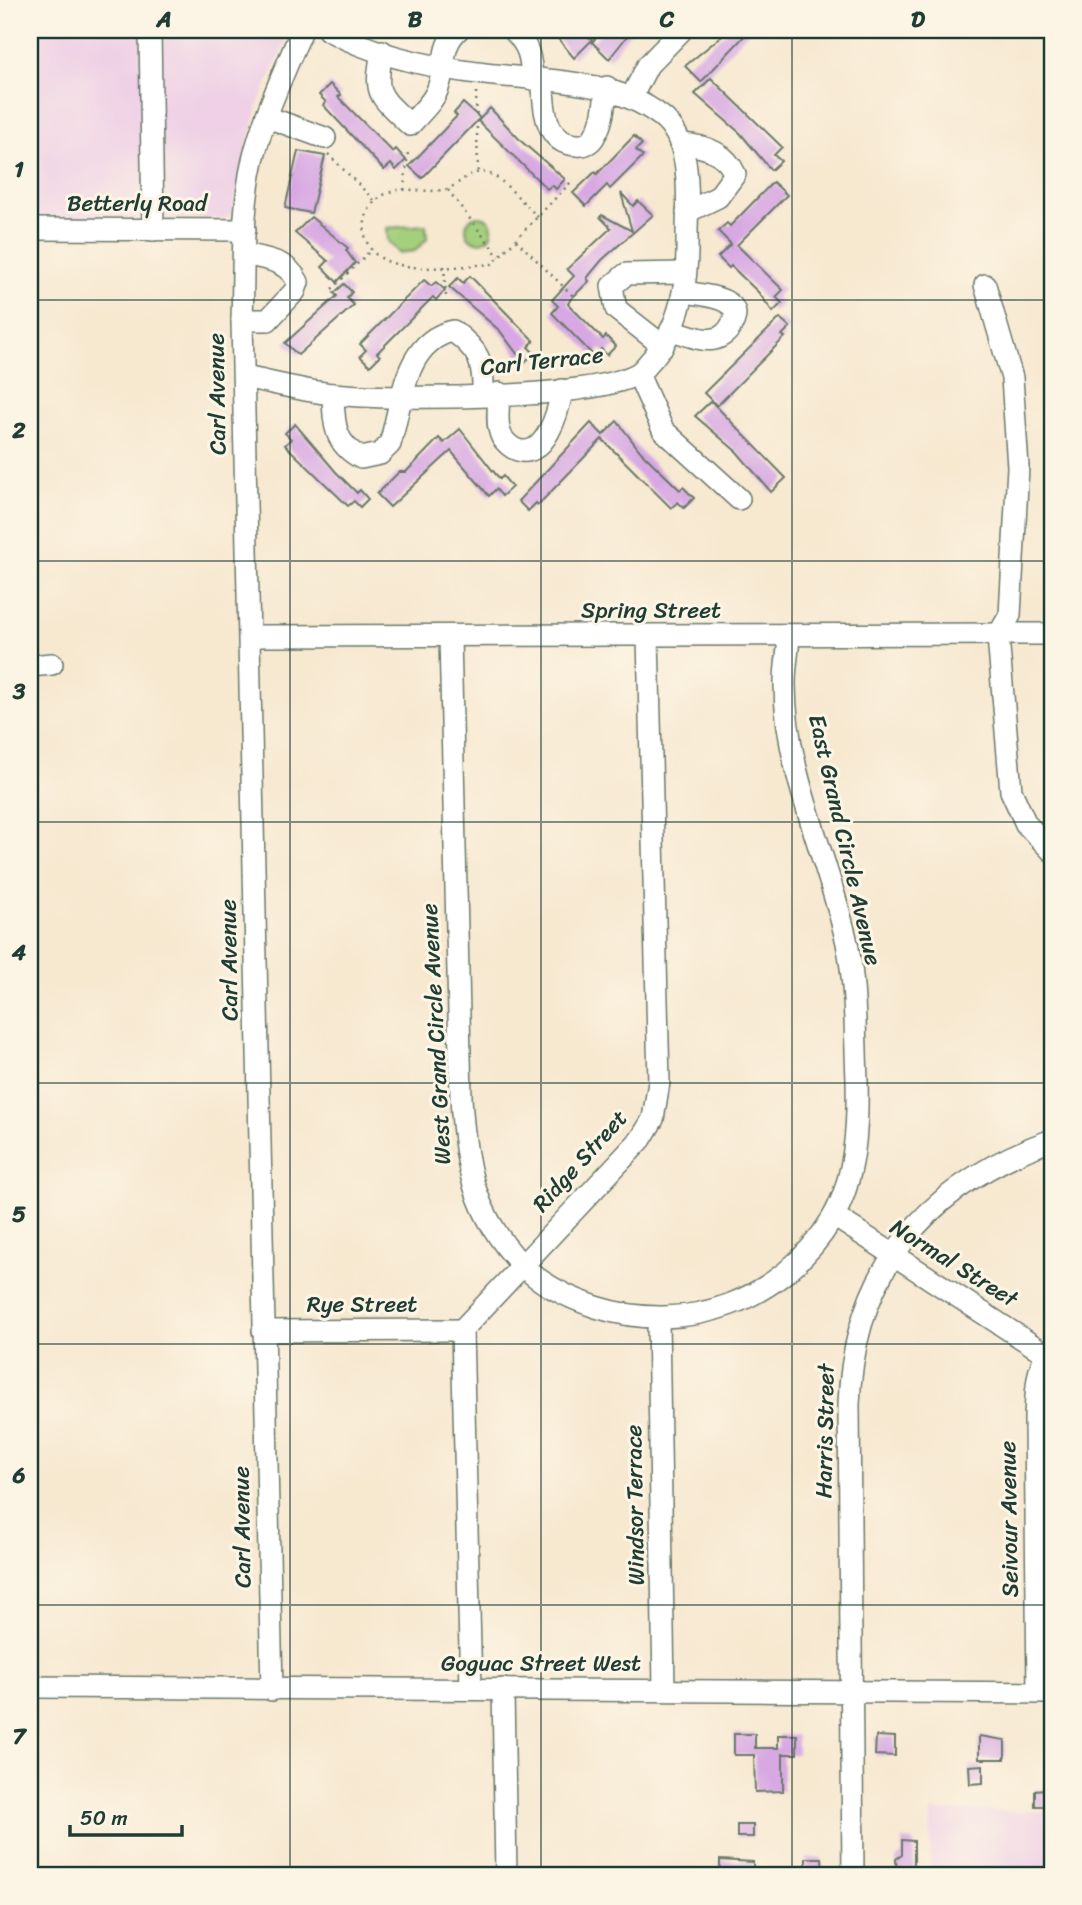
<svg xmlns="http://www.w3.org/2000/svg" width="1082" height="1905" font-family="Sriracha,sans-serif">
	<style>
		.built { fill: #efd0e6 }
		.green { fill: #a4cf7b; stroke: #628658; stroke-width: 2 }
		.building { fill: #d7a8e3 }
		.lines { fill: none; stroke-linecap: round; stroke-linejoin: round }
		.minor-casing { stroke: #6b796b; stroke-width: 24 }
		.path { stroke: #6b796b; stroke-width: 2.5; stroke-dasharray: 2 5; stroke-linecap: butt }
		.minor { stroke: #fff; stroke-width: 21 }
		.grid { fill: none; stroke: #1f3d34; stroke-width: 2; stroke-opacity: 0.55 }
		.labels { text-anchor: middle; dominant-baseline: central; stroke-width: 6; stroke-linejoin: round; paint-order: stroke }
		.street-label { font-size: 23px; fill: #1f3d34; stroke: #fcf5e5 }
		.neatline { fill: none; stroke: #1f3d34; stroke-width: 2.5 }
		.grid-label { font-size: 23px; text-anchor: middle; font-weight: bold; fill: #1f3d34 }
	</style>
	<rect width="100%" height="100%" fill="#fcf5e5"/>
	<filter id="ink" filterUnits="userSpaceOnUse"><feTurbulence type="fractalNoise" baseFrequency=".0143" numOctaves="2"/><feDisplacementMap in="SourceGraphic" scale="14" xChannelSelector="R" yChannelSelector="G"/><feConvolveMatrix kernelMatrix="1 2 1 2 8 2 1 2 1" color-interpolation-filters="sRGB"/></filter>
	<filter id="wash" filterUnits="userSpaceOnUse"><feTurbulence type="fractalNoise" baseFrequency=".00686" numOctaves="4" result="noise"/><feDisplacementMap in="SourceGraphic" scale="28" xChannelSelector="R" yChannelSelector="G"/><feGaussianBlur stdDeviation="1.57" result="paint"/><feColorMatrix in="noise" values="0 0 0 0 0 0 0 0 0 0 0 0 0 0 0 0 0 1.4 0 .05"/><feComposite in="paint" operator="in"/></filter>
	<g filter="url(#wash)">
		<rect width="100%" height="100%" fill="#f7e8d0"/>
		<!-- built -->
		<g class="built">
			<polygon points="30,30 291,30 258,105 231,214 223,219 30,218"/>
			<polygon points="931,1811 1052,1811 1052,1875 930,1875"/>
		</g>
		<!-- green -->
		<g class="green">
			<circle cx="479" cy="229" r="13"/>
			<polygon points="426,225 427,239 415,251 399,253 388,241 387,228"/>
		</g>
		<g id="blocks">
			<!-- building -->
			<g class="building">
				<polygon points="551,30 581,30 592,40 574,58"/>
				<polygon points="604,30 632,30 609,59 592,42"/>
				<polygon points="729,30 750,30 701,82 685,66"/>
				<polygon points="711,78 782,147 774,155 781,161 771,170 740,133 695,94"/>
				<polygon points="330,84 341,95 338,97 393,152 396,149 406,160 396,170 391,164 384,170 323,105 326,102 319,95"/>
				<polygon points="463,103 480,118 422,178 409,166 457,116 454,113"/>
				<polygon points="490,108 522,142 565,179 556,189 552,185 547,189 478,121"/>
				<polygon points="634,136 642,144 636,150 643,156 610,189 607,185 586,206 573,193 595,172 597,174"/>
				<polygon points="298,151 325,156 311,213 285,208"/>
				<polygon points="773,182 787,195 737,245 783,290 776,297 782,303 773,312 758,292 731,266 729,268 718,257 731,244 718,231 727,223 730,226"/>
				<polygon points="621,193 633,206 638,201 653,215 602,260 587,278 589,281 570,300 568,304 603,339 606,336 616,346 607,355 601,349 594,356 552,313 558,306 552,300 574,276 567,269 611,228 600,217 602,215 632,231"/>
				<polygon points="311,217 348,248 346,250 355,263 337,282 322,267 328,261 295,233"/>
				<polygon points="470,276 534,341 528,347 534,353 524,363 500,331 449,287 458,278 463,283"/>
				<polygon points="424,280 431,286 436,282 445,290 436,300 433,297 377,353 380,356 370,366 360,356 366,350 360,344"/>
				<polygon points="344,284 352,292 347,298 354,305 298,355 285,343 337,296 334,293"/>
				<polygon points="780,318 790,327 782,335 785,337 717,406 704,393"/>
				<polygon points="711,401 786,478 771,492 737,452 695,416"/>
				<polygon points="617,421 641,452 680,490 683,487 694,498 684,508 678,502 671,508 602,439 538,505 536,503 528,511 518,501 591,423 603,435"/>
				<polygon points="295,424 336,472 357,493 360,490 368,499 360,507 354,501 348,506 285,445 291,439 285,433"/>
				<polygon points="460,429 493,471 500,479 503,476 512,487 502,496 496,489 489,496 451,451 390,507 377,494 399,472 406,472 439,438 444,443"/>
				<polygon points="734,1734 755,1734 755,1748 778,1748 778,1735 797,1735 797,1754 783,1754 783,1791 755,1792 754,1755 734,1755"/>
				<polygon points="876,1736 895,1737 895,1756 875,1755"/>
				<polygon points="979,1736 1005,1740 1005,1759 979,1759"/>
				<polygon points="983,1765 983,1783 970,1784 969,1766"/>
				<polygon points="1046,1789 1047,1806 1035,1806 1035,1790"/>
				<rect x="737" y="1825" width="16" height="12"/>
				<polygon points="902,1840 914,1841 914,1875 897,1875 896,1859 902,1855"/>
				<polygon points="806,1858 822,1858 823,1875 806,1875"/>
				<polygon points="720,1860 753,1862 753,1875 720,1875"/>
			</g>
		</g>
	</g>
	<g filter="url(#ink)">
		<use href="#blocks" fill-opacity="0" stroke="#6b796b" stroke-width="2"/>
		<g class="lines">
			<!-- minor casing -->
			<g class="minor-casing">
				<g id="minor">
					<polyline points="150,30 153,230"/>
					<path d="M513 30C529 45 531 58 532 79"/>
					<path d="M382 51C374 96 378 94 410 125 420 113 435 101 439 85 446 64 441 45 458 30"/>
					<path d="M543 80C543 104 544 144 577 145 585 146 592 142 595 135 604 121 604 103 607 87"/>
					<polyline points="632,96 648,65 682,30"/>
					<polyline points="267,117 325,138"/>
					<path d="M680 144C703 145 725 151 735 174L718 197 687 212"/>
					<polyline points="30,229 245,230"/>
					<polyline points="985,285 1012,378 1018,467 1010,615 998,636 1011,791 1026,824 1052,851"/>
					<path d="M242 320H268L295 291 298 282C287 260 266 259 244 254"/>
					<path d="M671 330C684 333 701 342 714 339 721 338 728 332 731 326 749 297 701 295 684 292"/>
					<polyline points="663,346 616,309 612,286 626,274 685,273"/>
					<polyline points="638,374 663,430 739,499"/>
					<path d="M245 377C274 383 304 391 333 394 391 400 590 400 637 374 643 371 647 364 652 359 682 325 688 280 687 236 687 200 694 141 661 116 611 78 546 81 485 74 433 68 374 55 328 30"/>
					<path d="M499 393C499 405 496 421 500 432 501 438 508 445 513 448 545 465 559 409 562 390"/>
					<path d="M333 394C334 422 333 443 361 458L380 454 390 444C402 404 404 341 453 331 479 350 484 362 483 394"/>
					<polyline points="249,636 1052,634"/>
					<path d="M450 637 461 1098C465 1164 473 1214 522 1265 542 1285 569 1298 596 1307 687 1336 782 1301 832 1219 856 1179 858 1124 857 1080 855 1035 856 987 847 943 828 857 784 771 785 682 785 667 788 652 789 637"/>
					<polyline points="30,666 52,664"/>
					<polyline points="834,1216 1046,1354"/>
					<polyline points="658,1319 664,1690"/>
					<polyline points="263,1331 462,1330"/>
					<polyline points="30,1687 1052,1693"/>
					<polyline points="471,1689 462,1330 641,1139 653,1119 659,1082 648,637"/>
					<polyline points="503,1689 506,1875"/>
					<path d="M272 1690 242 320C244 268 241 212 253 160 264 115 284 72 302 30"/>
					<path d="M1038 1692 1035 1419C1036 1399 1035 1363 1052 1349"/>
					<path d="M853 1875 849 1405C853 1270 928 1184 1052 1140"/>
				</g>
			</g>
			<!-- path -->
			<g class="path">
				<polyline points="476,92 478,172"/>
				<polyline points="328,154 375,201"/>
				<polyline points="404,190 408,152"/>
				<polyline points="448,190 499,257"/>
				<path d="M538 217C527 207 502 178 490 174 470 167 463 183 447 189 430 194 410 187 393 191 379 195 367 207 365 221 357 284 454 266 492 264L572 181"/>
				<polyline points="516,240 576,299"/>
				<polyline points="444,266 446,296"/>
				<polyline points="332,289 372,249"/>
			</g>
			<!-- minor -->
			<use href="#minor" class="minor"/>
		</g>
	</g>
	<!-- grid -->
	<path class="grid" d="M290 30V1875M541 30V1875M792 30V1875M30 300H1052M30 561H1052M30 822H1052M30 1083H1052M30 1344H1052M30 1605H1052"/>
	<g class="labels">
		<!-- street labels -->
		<g class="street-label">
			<text x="137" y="203">Betterly Road</text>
			<text transform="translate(542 361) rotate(-6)">Carl Terrace</text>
			<text transform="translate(217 394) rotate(-91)">Carl Avenue</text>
			<text x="651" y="610">Spring Street</text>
			<text transform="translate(845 840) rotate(77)">East Grand Circle Avenue</text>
			<text transform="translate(229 960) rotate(-91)">Carl Avenue</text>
			<text transform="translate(436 1034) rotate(-93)">West Grand Circle Avenue</text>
			<text transform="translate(580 1161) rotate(-48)">Ridge Street</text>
			<text transform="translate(954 1263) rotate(32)">Normal Street</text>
			<text x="362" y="1304">Rye Street</text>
			<text transform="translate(825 1431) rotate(-89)">Harris Street</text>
			<text transform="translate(635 1505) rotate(-91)">Windsor Terrace</text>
			<text transform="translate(1009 1519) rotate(-91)">Seivour Avenue</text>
			<text transform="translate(242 1527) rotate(-91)">Carl Avenue</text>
			<text x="541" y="1663">Goguac Street West</text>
		</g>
	</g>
	<!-- margin -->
	<rect width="1082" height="1905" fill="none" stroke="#fcf5e5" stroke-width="77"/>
	<!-- scale -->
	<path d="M70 1825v10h112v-10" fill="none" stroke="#1f3d34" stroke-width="3.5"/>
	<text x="80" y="1825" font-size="21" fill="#1f3d34" stroke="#fcf5e5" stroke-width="5" paint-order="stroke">50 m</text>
	<rect x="38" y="38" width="1006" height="1829" class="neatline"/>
	<g class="grid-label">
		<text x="164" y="27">A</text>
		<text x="415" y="27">B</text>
		<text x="667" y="27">C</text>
		<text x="918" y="27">D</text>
		<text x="19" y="177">1</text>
		<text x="19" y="438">2</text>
		<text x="19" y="699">3</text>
		<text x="19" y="960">4</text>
		<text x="19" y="1222">5</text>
		<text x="19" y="1483">6</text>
		<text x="19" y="1744">7</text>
	</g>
</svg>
